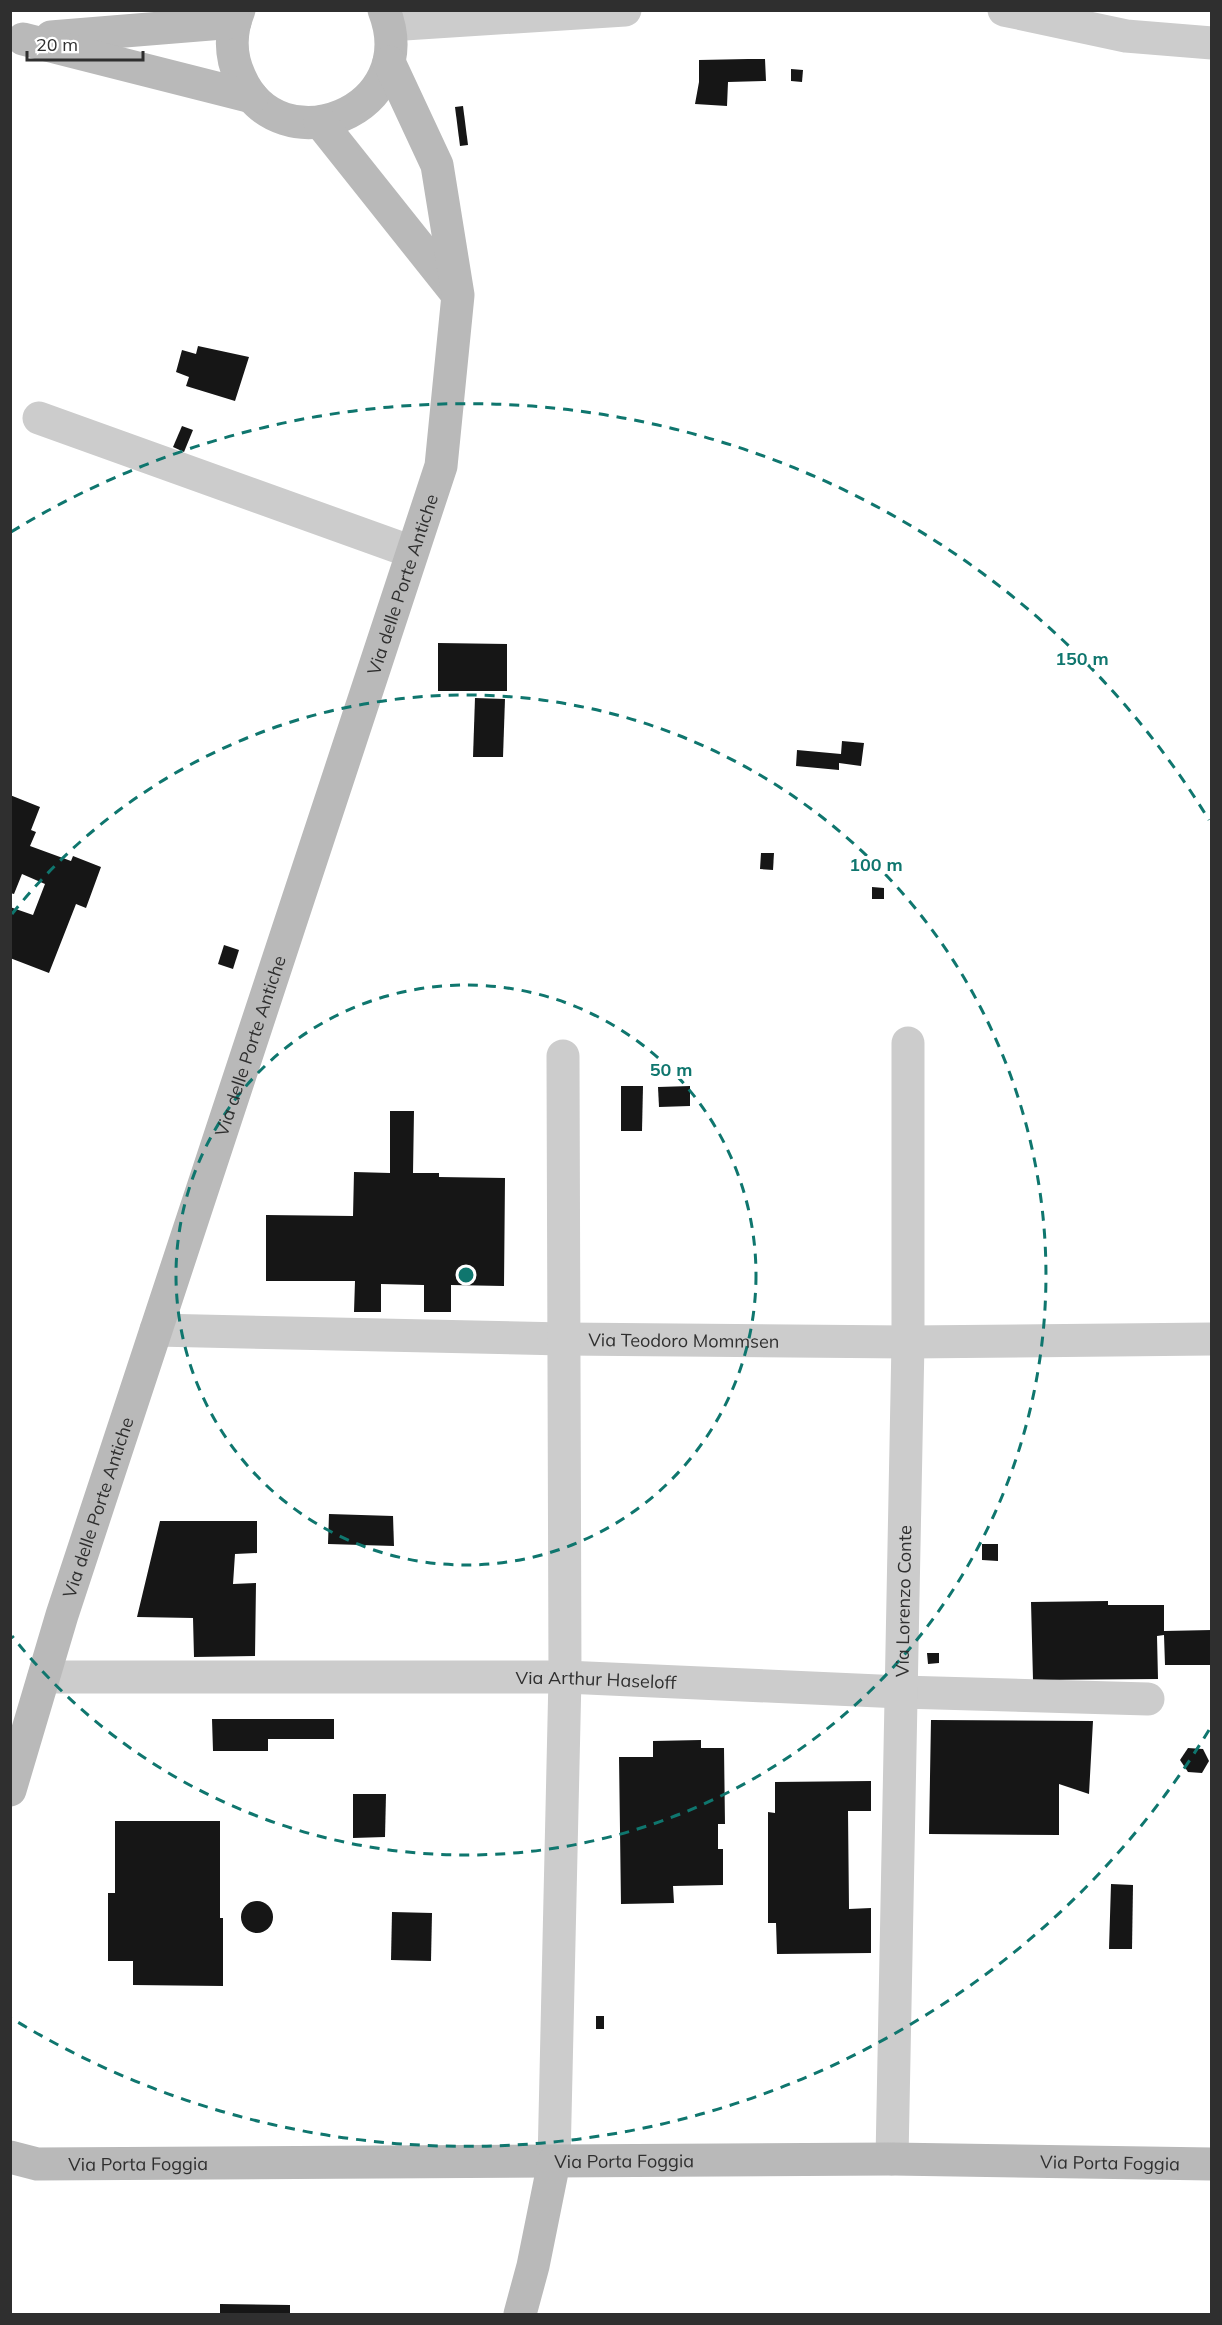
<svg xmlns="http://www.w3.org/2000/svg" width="1222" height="2325" font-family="Mulish,sans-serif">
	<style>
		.building { fill: #161616 }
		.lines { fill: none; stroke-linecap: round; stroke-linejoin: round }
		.street { stroke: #ccc; stroke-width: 33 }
		.secondary { stroke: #b9b9b9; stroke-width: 33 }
		.ring { fill: none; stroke: #0f766e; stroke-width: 3; stroke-dasharray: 10 8 }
		.labels { text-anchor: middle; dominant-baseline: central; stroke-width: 6; stroke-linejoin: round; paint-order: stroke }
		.street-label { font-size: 18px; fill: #2f2f2f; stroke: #fff }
		.centre { fill: #0f766e; stroke: #fff; stroke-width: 3 }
		.ring-label { font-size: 18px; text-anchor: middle; font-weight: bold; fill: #0f766e; stroke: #fff; stroke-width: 6; stroke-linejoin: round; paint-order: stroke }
	</style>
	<rect width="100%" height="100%" fill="#fff"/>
	<!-- building -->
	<g class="building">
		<polygon points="748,59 765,59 766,81 728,82 727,106 695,104 699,82 699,60"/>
		<polygon points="791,69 803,70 802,82 791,81"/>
		<polygon points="463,106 468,145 460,146 455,107"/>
		<polygon points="198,346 249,357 235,401 186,386 189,377 176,372 182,350 196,354"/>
		<polygon points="182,426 193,430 184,452 173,447"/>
		<polygon points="438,643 507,644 507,691 438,691"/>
		<polygon points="475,698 505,699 503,757 473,757"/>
		<polygon points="842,741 864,743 861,766 839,763 839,770 796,766 797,750 841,754"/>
		<polygon points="10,795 40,807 31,830 36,832 30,846 71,861 73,856 101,867 86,908 76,904 49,973 10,958 10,907 33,915 45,884 22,874 14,894 10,893"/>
		<polygon points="761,853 774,853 773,870 760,869"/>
		<polygon points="872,887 884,888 884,899 872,899"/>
		<polygon points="224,945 239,950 233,969 218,964"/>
		<polygon points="621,1086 643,1086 642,1131 621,1131"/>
		<polygon points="690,1086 690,1106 659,1107 658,1087"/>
		<polygon points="390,1111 414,1111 413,1173 439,1173 439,1177 505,1178 504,1286 451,1285 451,1312 424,1312 424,1285 381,1284 381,1312 354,1312 355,1281 266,1281 266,1215 353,1216 354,1172 390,1173"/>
		<polygon points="329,1514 393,1516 394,1546 328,1544"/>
		<polygon points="160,1521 257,1521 257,1553 235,1554 233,1584 256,1583 255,1656 194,1657 193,1618 137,1617"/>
		<polygon points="982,1544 998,1544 998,1561 982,1560"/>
		<polygon points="1108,1601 1108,1605 1164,1605 1164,1631 1212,1630 1212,1665 1165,1665 1164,1635 1157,1636 1158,1679 1033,1680 1031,1602"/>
		<polygon points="927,1653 939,1653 939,1663 928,1664"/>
		<polygon points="212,1719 334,1719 334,1739 268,1739 268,1751 213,1751"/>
		<polygon points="931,1720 1093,1721 1089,1794 1059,1784 1059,1835 929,1834"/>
		<polygon points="701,1740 701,1748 724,1748 725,1824 718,1824 718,1849 723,1849 723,1885 673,1886 674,1903 621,1904 619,1757 653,1757 653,1741"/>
		<polygon points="1188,1748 1203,1749 1209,1761 1202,1773 1188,1772 1180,1760"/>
		<polygon points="871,1781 871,1811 848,1811 849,1909 871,1908 871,1953 777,1954 776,1923 768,1923 768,1812 775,1813 775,1782"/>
		<polygon points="353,1794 386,1794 385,1837 353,1838"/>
		<polygon points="115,1821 220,1821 220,1918 223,1918 223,1986 133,1985 133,1961 108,1961 108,1893 115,1893"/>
		<polygon points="1111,1884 1133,1885 1132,1949 1109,1949"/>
		<circle cx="257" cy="1917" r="16"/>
		<polygon points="392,1912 432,1913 431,1961 391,1960"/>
		<rect x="596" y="2016" width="8" height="13"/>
		<polygon points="220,2304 290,2305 290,2314 220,2314"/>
	</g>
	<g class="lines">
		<!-- street -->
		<g class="street">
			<polyline points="1004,10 1126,36 1212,43"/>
			<polyline points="389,25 625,10"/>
			<polyline points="39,418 412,552"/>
			<path id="s1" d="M156 1330 564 1339 908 1342 1212 1339"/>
			<path id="s2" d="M44 1677H565L901 1692 1148 1699"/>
			<path id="s3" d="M892 2159 908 1342V1043"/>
			<polyline points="554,2162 565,1677 563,1056"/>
		</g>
		<!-- secondary -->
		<g class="secondary">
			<path d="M239 10C230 32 230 56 240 77 279 167 424 112 384 10"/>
			<polyline points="51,37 235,22"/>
			<polyline points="23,39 252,97"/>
			<polyline points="320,122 457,294"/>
			<path id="s4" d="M10 1790 62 1615 441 466 458 295 437 165 389 62"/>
			<path id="s5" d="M10 2157 37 2164 892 2159 1212 2164"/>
			<polyline points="520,2314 533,2266 554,2162"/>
		</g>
	</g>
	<!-- distance rings -->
	<g class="ring">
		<circle cx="466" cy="1275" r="290"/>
		<path d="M12 914A580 580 0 1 1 12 1636"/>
		<path d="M1209 1730A871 871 0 0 1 11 2018M11 532A871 871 0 0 1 1209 820"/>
	</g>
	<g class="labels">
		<!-- street labels -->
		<g class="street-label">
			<text stroke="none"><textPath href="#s4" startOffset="1268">Via delle Porte Antiche</textPath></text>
			<text stroke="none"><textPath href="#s4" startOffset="782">Via delle Porte Antiche</textPath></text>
			<text stroke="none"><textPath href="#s1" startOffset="528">Via Teodoro Mommsen</textPath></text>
			<text stroke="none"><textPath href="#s4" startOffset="296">Via delle Porte Antiche</textPath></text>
			<text stroke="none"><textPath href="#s3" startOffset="558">Via Lorenzo Conte</textPath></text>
			<text stroke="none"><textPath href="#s2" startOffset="552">Via Arthur Haseloff</textPath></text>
			<text stroke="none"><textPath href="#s5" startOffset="615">Via Porta Foggia</textPath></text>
			<text stroke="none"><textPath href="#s5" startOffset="1101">Via Porta Foggia</textPath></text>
			<text stroke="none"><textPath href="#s5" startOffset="129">Via Porta Foggia</textPath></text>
		</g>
	</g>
	<circle cx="466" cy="1275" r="9" class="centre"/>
	<g class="ring-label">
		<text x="1082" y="665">150 m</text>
		<text x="876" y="871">100 m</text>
		<text x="671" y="1076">50 m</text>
	</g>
	<!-- border -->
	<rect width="1222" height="2325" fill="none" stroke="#2f2f2f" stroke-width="24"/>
	<!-- scale -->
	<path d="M27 51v9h116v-9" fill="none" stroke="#2f2f2f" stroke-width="3"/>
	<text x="36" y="51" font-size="18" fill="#2f2f2f" stroke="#ffffff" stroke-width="4.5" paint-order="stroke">20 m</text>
</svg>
